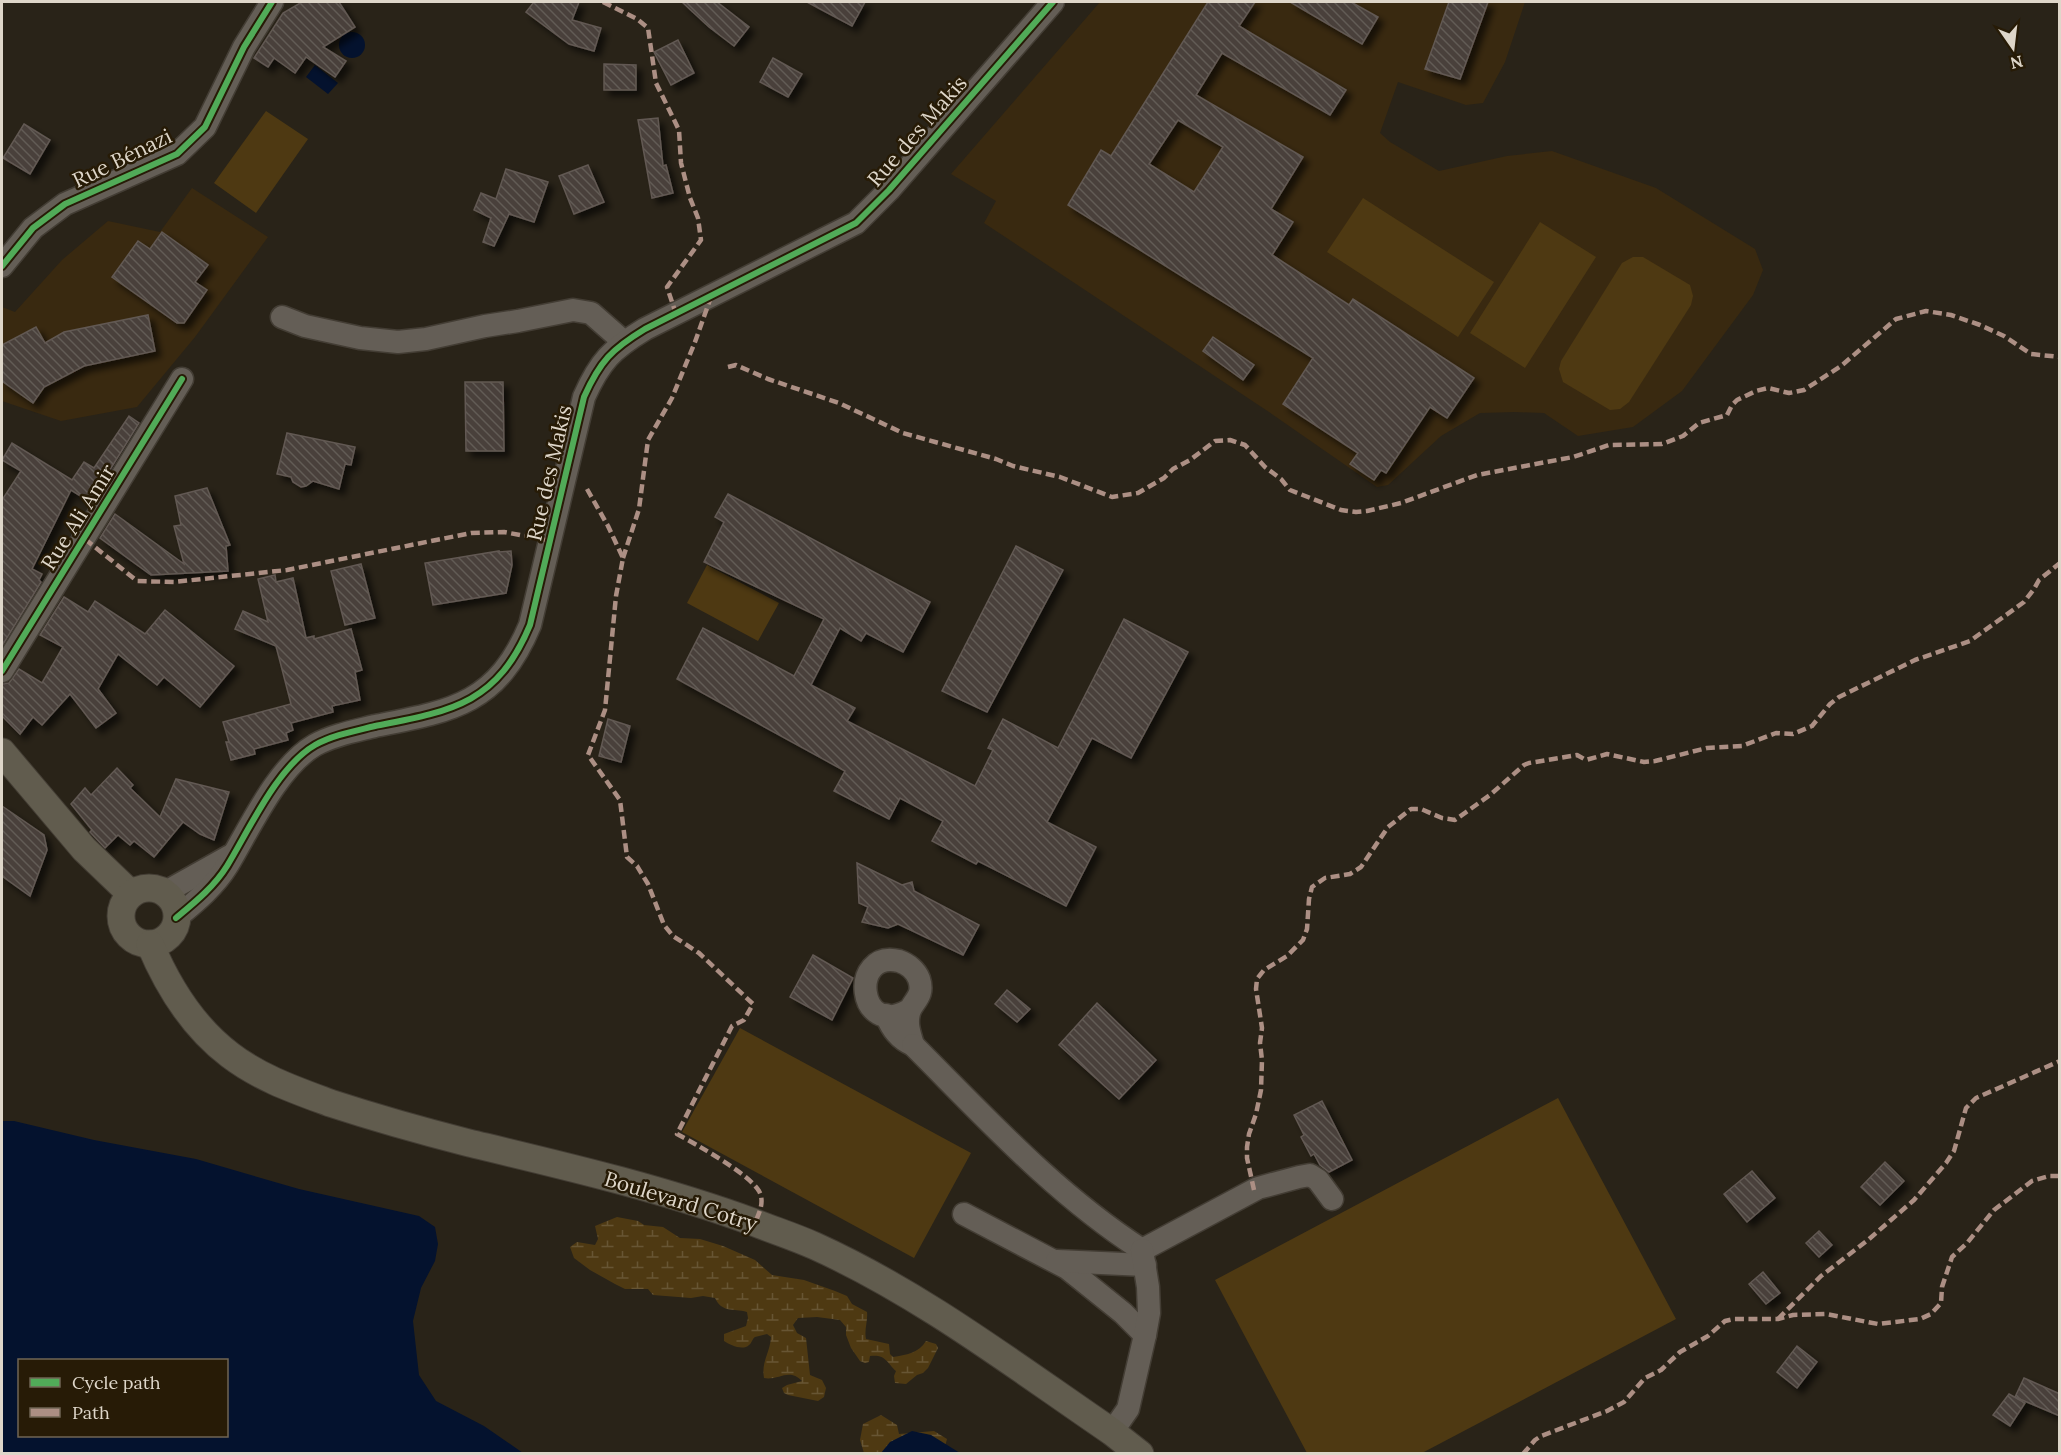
<svg xmlns="http://www.w3.org/2000/svg" width="2061" height="1455" font-family="Lora,serif">
	<style>
		.built { fill: #392910 }
		.wetland { fill: url(#wetland-marsh) }
		.park { fill: #4e3912 }
		.water { fill: #04122e; fill-rule: evenodd }
		.building { fill: url(#building-back-hatch); stroke: #625953; stroke-width: 1.5; fill-rule: evenodd; filter: url(#shadow) }
		.lines { fill: none; stroke-linecap: round; stroke-linejoin: round }
		.minor-casing { stroke: #433d34; stroke-width: 25 }
		.major-casing { stroke: #433d34; stroke-width: 29 }
		.minor { stroke: #645e56; stroke-width: 22 }
		.major { stroke: #615c4e; stroke-width: 27 }
		.quiet { stroke: #ac8f84; stroke-width: 4.5; stroke-dasharray: 9 4.5; stroke-linecap: butt }
		.cycleway-casing { stroke: #271b06; stroke-width: 10 }
		.cycleway { stroke: #51ab58; stroke-width: 6 }
		.labels { text-anchor: middle; dominant-baseline: central; stroke-width: 5; stroke-linejoin: round; paint-order: stroke }
		.street-label { font-size: 21px; fill: #ded6c9; stroke: #271b06 }
	</style>
	<defs>
		<pattern id="wetland-marsh" width="20" height="14" patternUnits="userSpaceOnUse" patternTransform="scale(1.5)"><rect width="20" height="14" fill="#4e3912"/><path d="M1 5h8M5 5V1M11 12h8M15 12V8" fill="none" stroke="#675533"/></pattern>
		<pattern id="building-back-hatch" width="6" height="6" patternUnits="userSpaceOnUse" patternTransform="scale(1.5)"><rect width="6" height="6" fill="#48403a"/><path d="M-1 5l2 2M0 0l6 6M5-1l2 2" fill="none" stroke="#625b55"/></pattern>
		<filter id="shadow"><feDropShadow dx="5.5" dy="5.5" stdDeviation="3" flood-color="#0009"/></filter>
	</defs>
	<rect width="100%" height="100%" fill="#292318"/>
	<!-- built -->
	<g class="built">
		<polygon points="1100,2 1525,2 1505,62 1483,103 1466,105 1398,82 1380,133 1390,142 1439,171 1507,156 1552,151 1656,188 1755,249 1763,270 1753,295 1682,391 1633,427 1578,436 1544,413 1515,412 1480,413 1441,436 1388,485 1377,487 1269,412 984,223 996,201 951,174"/>
		<polygon points="192,188 268,237 195,337 137,407 61,421 2,401 2,307 15,312 62,260 108,221 160,232"/>
	</g>
	<!-- wetland -->
	<g class="wetland">
		<path d="M617 1217 638 1221 644 1225 663 1227 680 1238 700 1239 723 1246 755 1260 772 1275 804 1280 835 1291 847 1296 852 1304 867 1312C868 1321 864 1330 866 1339L889 1344 890 1354 893 1357C906 1355 919 1353 926 1341L936 1344 938 1348 928 1368 923 1373 917 1375 906 1384 895 1383 894 1376 896 1371C887 1363 886 1354 870 1356L869 1362 865 1363 860 1361 851 1348 846 1335V1327L840 1320 817 1317 798 1318 793 1325 797 1333 806 1338 810 1375 822 1380 826 1388 824 1397 818 1401 788 1395 784 1393 782 1388 787 1385 802 1381C789 1367 778 1381 764 1378 761 1362 770 1353 771 1337L767 1334 755 1337C752 1339 752 1343 749 1345 743 1351 730 1345 724 1341V1334L746 1326 748 1318 747 1312C733 1308 722 1313 715 1298L703 1296 691 1298 653 1295 648 1289H625L615 1284 590 1270 574 1258 570 1247 577 1242 595 1245 598 1239 595 1226Z"/>
		<polygon points="881,1415 897,1425 899,1434 934,1431 947,1439 943,1454 864,1453 860,1440 863,1424"/>
	</g>
	<!-- park -->
	<g class="park">
		<polygon points="266,111 308,139 256,213 214,183"/>
		<polygon points="1363,198 1494,282 1458,337 1327,252"/>
		<polygon points="1540,222 1596,257 1525,368 1470,333"/>
		<polygon points="1633,257 1643,257 1690,285 1693,296 1691,305 1629,402 1620,409 1610,410 1563,382 1559,369 1561,361 1622,263"/>
		<polygon points="707,565 779,603 758,641 687,603"/>
		<polygon points="740,1028 971,1153 914,1258 682,1132"/>
		<polygon points="1558,1098 1676,1319 1422,1453 1307,1453 1215,1280"/>
	</g>
	<!-- water -->
	<g class="water">
		<circle cx="352" cy="45" r="13"/>
		<polygon points="315,65 338,83 328,94 306,77"/>
		<path d="M2 1121H14L94 1140 196 1159 299 1189 419 1216 435 1227 438 1244 435 1261 421 1288 413 1321 419 1375 436 1401 484 1426 523 1453H2ZM20 1360H226V1436H20Z"/>
		<polygon points="912,1431 931,1435 960,1453 881,1453 890,1442"/>
	</g>
	<!-- building -->
	<g class="building">
		<polygon points="302,2 339,2 355,27 323,47 346,61 335,77 306,57 295,73 274,58 268,67 254,58 283,13"/>
		<polygon points="534,2 579,2 572,20 601,28 594,51 569,44 526,12"/>
		<polygon points="682,2 717,2 749,27 734,46 709,27"/>
		<polygon points="807,2 865,2 852,26"/>
		<path d="M1208 2H1255L1239 26 1346 90 1330 115 1222 53 1196 95 1303 157 1271 209 1293 222 1272 255 1349 305 1353 299 1474 378 1447 418 1430 407 1386 473 1381 470 1374 480 1350 464 1358 453 1283 404 1313 358 1068 205 1101 150 1111 156ZM1178 120 1223 147 1194 192 1149 164Z"/>
		<polygon points="1290,2 1351,2 1378,17 1362,44"/>
		<polygon points="1449,2 1488,2 1460,79 1425,69"/>
		<polygon points="678,40 694,73 671,85 654,52"/>
		<polygon points="773,58 802,74 788,97 760,82"/>
		<polygon points="604,64 636,65 636,90 604,90"/>
		<polygon points="658,118 663,166 666,165 673,193 652,198 638,120"/>
		<polygon points="24,124 50,140 30,174 3,158"/>
		<polygon points="588,165 604,202 574,214 559,176"/>
		<polygon points="506,169 548,182 534,222 509,214 494,246 483,242 491,218 474,210 481,193 496,199"/>
		<polygon points="162,232 208,265 195,282 207,290 184,323 177,323 112,277 138,241 150,249"/>
		<polygon points="148,315 155,351 84,366 44,387 33,403 2,381 2,345 36,327 45,343 64,332"/>
		<polygon points="1213,337 1254,365 1243,380 1203,351"/>
		<polygon points="465,382 503,382 504,451 466,451"/>
		<polygon points="129,416 139,423 90,502 71,490 32,569 42,574 39,580 41,582 2,646 2,500 21,471 2,460 12,443 72,480 84,462 94,468"/>
		<polygon points="287,433 355,447 351,465 345,464 339,489 313,481 306,486 301,487 293,482 291,477 277,474"/>
		<polygon points="207,488 230,545 226,546 228,571 151,575 100,538 115,514 184,564 174,526 181,525 175,496"/>
		<polygon points="728,494 930,602 903,652 866,633 861,641 840,628 811,685 855,708 847,721 975,786 993,750 988,748 1003,719 1058,748 1124,619 1188,652 1131,758 1092,738 1047,822 1096,847 1066,906 978,861 976,864 932,841 943,821 900,798 889,819 834,791 845,771 677,679 703,628 794,676 824,619 704,562 724,522 715,517"/>
		<polygon points="1016,546 1063,570 987,712 942,691"/>
		<polygon points="499,551 499,552 511,551 512,565 506,593 433,605 425,563"/>
		<polygon points="361,564 375,618 345,625 331,571"/>
		<polygon points="275,575 276,582 293,578 306,638 314,636 314,639 351,629 362,670 355,672 360,700 332,706 333,712 291,723 293,730 286,733 288,740 254,749 255,754 231,760 226,742 229,742 223,722 291,704 276,646 235,629 243,611 268,622 258,579"/>
		<polygon points="64,597 88,612 95,601 145,634 165,610 234,666 200,707 164,677 157,685 118,654 98,689 116,713 96,728 70,694 42,725 33,717 20,734 2,716 2,684 9,683 19,669 42,683 63,647 40,635"/>
		<polygon points="608,719 630,726 621,762 599,756"/>
		<polygon points="117,768 133,785 130,788 160,817 176,779 229,792 214,840 200,834 183,822 154,857 134,841 130,845 118,835 105,848 90,832 92,830 71,804 85,788 91,795"/>
		<polygon points="2,806 44,835 47,850 30,896 2,876"/>
		<polygon points="857,863 902,885 912,882 914,891 979,925 963,955 898,924 888,928 862,922 868,907 859,903"/>
		<polygon points="813,955 853,978 832,1020 790,997"/>
		<polygon points="1007,990 1030,1009 1017,1022 995,1004"/>
		<polygon points="1097,1003 1156,1060 1119,1099 1059,1045"/>
		<polygon points="1322,1101 1352,1160 1329,1172 1320,1165 1314,1154 1311,1156 1301,1137 1304,1135 1294,1115"/>
		<polygon points="1885,1162 1904,1181 1880,1205 1861,1187"/>
		<polygon points="1752,1171 1775,1198 1747,1222 1724,1194"/>
		<polygon points="1819,1231 1832,1245 1819,1257 1806,1243"/>
		<polygon points="1763,1272 1780,1293 1766,1304 1749,1284"/>
		<polygon points="1797,1346 1817,1362 1797,1388 1777,1372"/>
		<polygon points="2024,1378 2060,1394 2060,1416 2015,1397"/>
		<polygon points="2009,1394 2025,1403 2010,1426 1993,1415"/>
	</g>
	<g class="lines">
		<!-- minor casing -->
		<g class="minor-casing">
			<g id="minor">
				<polyline points="2,266 33,228 65,204 177,154 205,127 244,47 272,2"/>
				<polyline points="282,317 305,326 360,338 398,342 426,339 485,326 518,321 573,310 591,313 624,342"/>
				<polyline points="2,671 182,379"/>
				<polyline points="164,893 230,856"/>
				<path d="M176 918C194 903 214 887 227 866 249 830 277 767 315 745 333 735 355 731 375 726 452 711 497 704 530 625L584 397C600 361 612 349 645 329L856 223 889 190 1053 2"/>
				<path d="M886 1015C892 1029 899 1039 913 1045 910 1034 906 1025 909 1013 912 1001 925 997 919 979 916 971 908 964 899 961 849 949 857 1040 909 1010"/>
				<path d="M913 1045C986 1118 1055 1194 1142 1250"/>
				<polyline points="964,1214 1067,1268 1123,1313 1145,1335"/>
				<polyline points="1142,1250 1258,1188 1299,1177 1310,1175 1318,1180 1332,1199"/>
				<polyline points="1057,1261 1145,1265"/>
				<polyline points="1112,1432 1128,1409 1145,1335 1149,1313 1148,1287 1142,1250"/>
			</g>
		</g>
		<!-- major casing -->
		<g class="major-casing">
			<g id="major">
				<polyline points="2,752 84,849 131,894"/>
				<circle cx="149" cy="916" r="28"/>
				<path d="M150 944C168 987 193 1027 230 1055 260 1078 295 1090 330 1103 376 1118 422 1131 469 1143 565 1166 660 1188 753 1222 773 1230 795 1237 815 1246 921 1294 1015 1366 1112 1432L1140 1454"/>
			</g>
		</g>
		<!-- minor -->
		<use href="#minor" class="minor"/>
		<!-- major -->
		<use href="#major" class="major"/>
		<!-- quiet -->
		<g class="quiet">
			<polyline points="603,2 637,19 648,28 656,83 679,130 681,163 690,198 698,218 701,240 667,287 676,314"/>
			<polyline points="728,367 736,365 768,379 839,403 903,433 996,459 1013,466 1060,477 1112,497 1138,493 1164,478 1173,469 1190,460 1215,441 1230,440 1245,445 1265,467 1281,479 1290,490 1341,510 1356,512 1367,511 1401,503 1477,475 1573,457 1609,445 1662,444 1683,436 1699,423 1727,415 1732,405 1737,400 1756,391 1768,388 1789,393 1804,390 1841,366 1896,319 1926,311 1951,315 1980,325 2004,336 2031,354 2060,357"/>
			<path d="M587 489 608 526 623 558 616 596 605 710 588 755 620 800 627 857 637 866 648 884 664 925 673 936 699 953 753 1004 744 1020 732 1026 677 1134C697 1145 748 1173 759 1191 765 1202 759 1213 755 1223"/>
			<polyline points="85,539 137,581 174,582 287,570 471,533 504,532 551,541"/>
			<polyline points="623,558 639,509 648,440 672,398 695,342 711,297"/>
			<polyline points="1254,1190 1247,1158 1247,1147 1249,1134 1256,1114 1261,1090 1262,1060 1260,1043 1262,1028 1256,989 1257,979 1264,970 1287,956 1303,940 1307,929 1309,899 1312,887 1325,878 1350,874 1361,867 1388,827 1411,809 1421,809 1442,818 1455,820 1490,795 1524,765 1529,763 1577,755 1586,760 1607,754 1644,762 1655,761 1707,748 1742,746 1776,733 1793,734 1812,726 1830,704 1839,697 1915,660 1970,641 2024,602 2034,589 2039,580 2060,563"/>
			<polyline points="1778,1319 1821,1276 1868,1240 1914,1200 1946,1163 1954,1151 1966,1108 1976,1098 2060,1061"/>
			<polyline points="1523,1454 1535,1440 1541,1436 1607,1411 1624,1402 1645,1378 1661,1370 1680,1352 1708,1336 1725,1321 1734,1319 1778,1319 1793,1315 1826,1314 1878,1324 1920,1319 1931,1314 1941,1303 1942,1287 1952,1257 1967,1243 1994,1210 2032,1181 2049,1176 2060,1176"/>
		</g>
		<!-- cycleway casing -->
		<g class="cycleway-casing">
			<g id="cycleway">
				<polyline points="2,266 33,228 65,204 177,154 205,127 244,47 272,2"/>
				<polyline points="2,671 182,379"/>
				<path d="M176 918C194 903 214 887 227 866 249 830 277 767 315 745 333 735 355 731 375 726 452 711 497 704 530 625L584 397C600 361 612 349 645 329L856 223 889 190 1053 2"/>
			</g>
		</g>
		<!-- cycleway -->
		<use href="#cycleway" class="cycleway"/>
	</g>
	<g class="labels">
		<!-- street labels -->
		<g class="street-label">
			<text transform="translate(917 131) rotate(-49)">Rue des Makis</text>
			<text transform="translate(122 158) rotate(-26)">Rue Bénazi</text>
			<text transform="translate(549 473) rotate(-77)">Rue des Makis</text>
			<text transform="translate(78 517) rotate(-58)">Rue Ali Amir</text>
			<text transform="translate(681 1201) rotate(17)">Boulevard Cotry</text>
		</g>
	</g>
	<!-- border -->
	<rect width="2061" height="1455" fill="none" stroke="#ded6c9" stroke-width="6"/>
	<!-- legend -->
	<rect x="18" y="1359" width="210" height="78" fill="#271b06" stroke="#706654" stroke-width="1.5"/>
	<rect x="30" y="1378" width="30" height="9" fill="#51ab58" stroke="#706654" stroke-width="1.5"/>
	<text x="72" y="1389" font-size="18" fill="#ded6c9">Cycle path</text>
	<rect x="30" y="1408" width="30" height="9" fill="#ac8f84" stroke="#706654" stroke-width="1.5"/>
	<text x="72" y="1419" font-size="18" fill="#ded6c9">Path</text>
	<!-- north arrow -->
	<g transform="translate(2013 48) rotate(166)" stroke="#271b06" stroke-width="4.5" paint-order="stroke">
	<path d="M0-4.5L10 22L0 15L-10 22Z" fill="#ded6c9"/>
	<text y="-9" font-size="16" font-weight="bold" text-anchor="middle" fill="#ded6c9">N</text>
	</g>
</svg>
